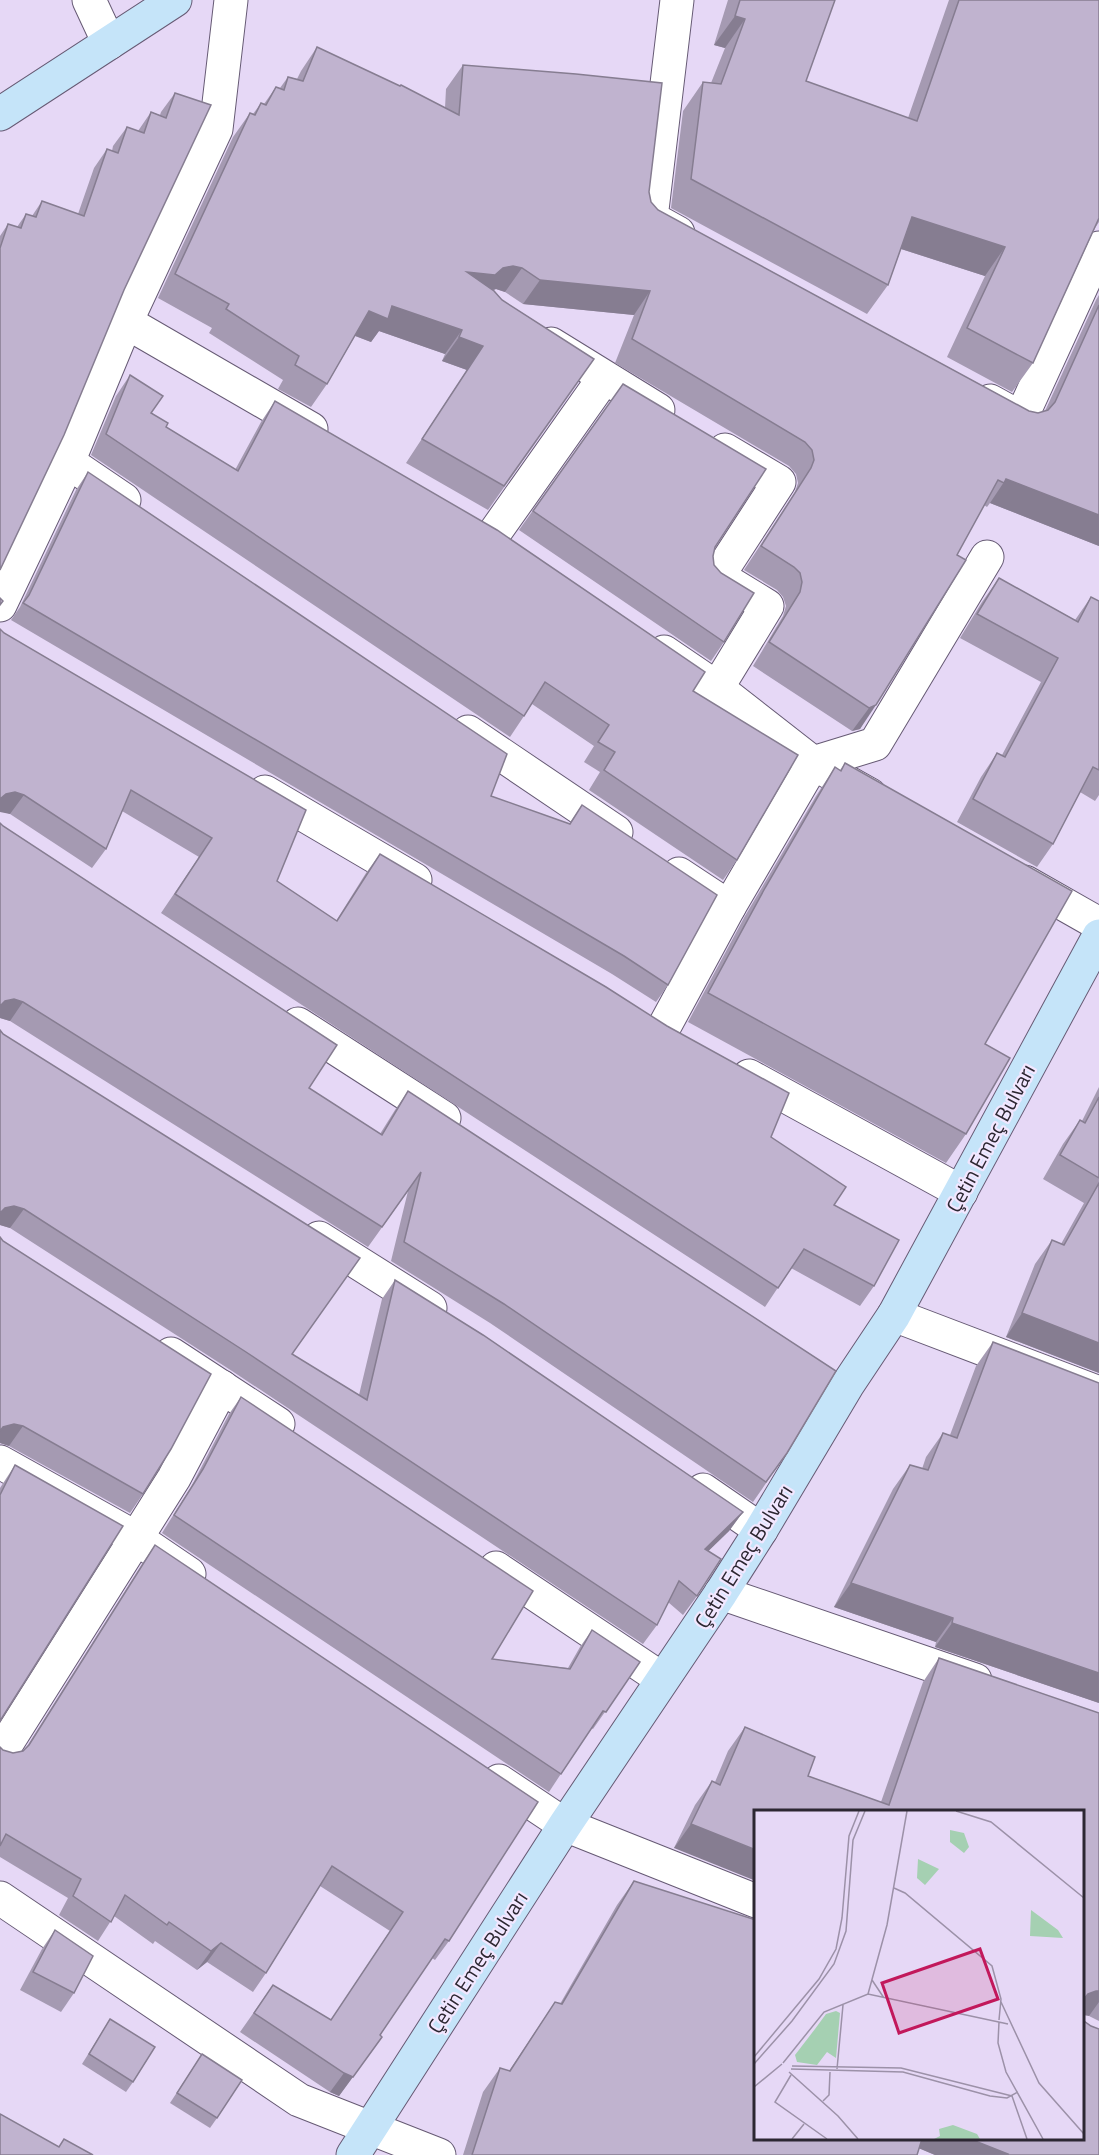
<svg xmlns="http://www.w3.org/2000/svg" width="1099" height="2155" font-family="'Titillium Web',sans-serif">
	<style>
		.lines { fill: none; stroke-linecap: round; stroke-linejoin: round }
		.street-casing { stroke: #665a74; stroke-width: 35 }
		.secondary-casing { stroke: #665a74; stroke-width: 35 }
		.street { stroke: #fff; stroke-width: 33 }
		.secondary { stroke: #c5e4f9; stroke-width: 33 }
		.wall { fill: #a59ab2 }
		.shaded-wall { fill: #867d91 }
		.building { fill: #c0b3cf; stroke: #867d91; stroke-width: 1.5 }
		.labels { text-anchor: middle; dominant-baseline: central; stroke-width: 4.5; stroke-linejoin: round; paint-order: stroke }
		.street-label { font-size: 21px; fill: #2c2732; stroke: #f2e7ff }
		.inset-road { fill: none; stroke: #9c91a8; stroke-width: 1.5 }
		.view { fill: #c2185b; fill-opacity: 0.15; stroke: #c2185b; stroke-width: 3 }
		.inset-edge { fill: none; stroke: #2c2732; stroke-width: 3 }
	</style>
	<rect width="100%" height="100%" fill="#e6d8f6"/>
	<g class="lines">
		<!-- street casing -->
		<g class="street-casing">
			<g id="street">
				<polyline points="89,0 109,43"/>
				<polyline points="677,0 651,218 678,233"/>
				<polyline points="126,322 311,429"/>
				<polyline points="551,344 658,410"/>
				<polyline points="990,401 1021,418 1099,248"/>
				<polyline points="68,462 124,500"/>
				<polyline points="493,535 604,378"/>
				<polyline points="0,605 68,462 126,322 216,129 231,0"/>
				<polyline points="664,652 717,688 813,763 870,795"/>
				<polyline points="717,688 767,606 718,576 779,482 725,450"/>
				<polyline points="468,732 616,832"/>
				<polyline points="265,792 415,880"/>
				<polyline points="679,874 729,907"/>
				<polyline points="1025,882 1099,924"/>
				<polyline points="298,1024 444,1118"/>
				<polyline points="663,1029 729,907 813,763 875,744 987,557"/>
				<polyline points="749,1076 961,1192"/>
				<polyline points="319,1238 430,1308"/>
				<polyline points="894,1315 1099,1393"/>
				<polyline points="171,1354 278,1424"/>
				<polyline points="0,1462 136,1538 189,1574"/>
				<polyline points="703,1490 761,1530"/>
				<polyline points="496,1568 662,1679"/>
				<polyline points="721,1593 975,1680"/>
				<polyline points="0,1754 174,1478 222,1387"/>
				<polyline points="499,1781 565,1825 756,1901"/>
				<polyline points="0,1898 299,2100 439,2155"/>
			</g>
		</g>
		<!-- secondary casing -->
		<g class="secondary-casing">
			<g id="secondary">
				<polyline points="0,114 175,0"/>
				<polyline points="353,2155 565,1825 721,1593 761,1530 848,1384 894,1315 1099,936"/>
			</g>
		</g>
		<!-- street -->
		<use href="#street" class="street"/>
		<!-- secondary -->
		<use href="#secondary" class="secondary"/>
	</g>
	<!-- wall -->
	<g class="wall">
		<polygon points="728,0 835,0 806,81 908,118 949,0 1099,0 1099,222 1095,228 1033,363 1012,392 947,357 985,276 901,249 888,285 867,314 671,208 683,111 703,82 711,83 725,48 714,45"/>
		<polygon points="317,47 445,108 446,89 463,65 649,192 651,202 658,210 1029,411 1038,413 1045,411 1096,300 1099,295 1099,546 990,503 987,507 984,505 860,729 852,731 753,666 783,616 786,606 783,597 777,590 744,570 795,492 798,483 796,474 789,466 615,363 634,315 523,304 505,292 496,289 494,290 502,300 594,359 488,510 406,463 467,370 442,361 445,354 379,331 371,342 355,336 327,384 311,407 278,389 283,380 209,333 212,328 158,298 233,137 250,113 253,114 261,103 264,104 276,87 280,88 288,77 297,79 301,71"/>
		<polygon points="175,93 124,290 0,570 0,236 8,224 17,227 26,214 32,216 42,201 78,214 94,168 107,149 112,151 113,146 127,127 138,131 151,112 160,115 161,112"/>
		<polygon points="130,375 151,413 166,427 235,470 261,422 275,401 693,691 737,860 723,880 589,790 600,772 584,762 594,746 532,704 510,737 91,455 116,396"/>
		<polygon points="623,384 715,547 713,556 724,642 711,661 519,530"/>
		<polygon points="88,472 491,796 569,824 582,805 668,985 656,1002 612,974 11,620 20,607 76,490"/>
		<polygon points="999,578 1075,620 1091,597 1099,601 1099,795 1095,801 1080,792 1053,844 1037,867 957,822 981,777 997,753 1002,755 1041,682 960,638 982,602"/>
		<polygon points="0,629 277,881 336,921 366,873 380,854 771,1137 834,1205 874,1286 860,1306 791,1268 765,1307 161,913 199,857 122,811 106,849 92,868 10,814 2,811"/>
		<polygon points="845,763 985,1044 966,1134 946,1163 688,1022 745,916 816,796 835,767 840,770"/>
		<polygon points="3,826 309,1088 380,1134 395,1110 408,1091 787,1453 753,1502 490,1323 391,1261 408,1191 368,1247 10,1021 0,1018"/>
		<polygon points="0,1030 292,1354 359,1395 382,1299 395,1280 743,1512 729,1531 708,1551 697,1596 683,1615 668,1602 657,1625 643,1644 232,1371 10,1228 0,1225"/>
		<polygon points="1099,1087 1099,1373 1006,1337 1035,1264 1052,1240 1061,1244 1084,1203 1043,1179 1063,1144 1080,1120 1082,1121"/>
		<polygon points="0,1237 143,1494 130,1513 9,1446 0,1443"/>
		<polygon points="993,1342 1099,1703 935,1647 936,1642 834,1607 893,1489 910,1465 922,1469 926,1457 943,1433 950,1435 976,1366"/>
		<polygon points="241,1397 492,1659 568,1668 580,1647 592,1630 640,1662 593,1729 591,1728 549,1792 162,1533 191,1487 229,1414"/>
		<polygon points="15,1465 0,1721 0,1488"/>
		<polygon points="155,1545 449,1941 435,1960 432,1958 380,2035 382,2037 339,2096 330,2092 240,2032 273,1985 331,2020 390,1931 320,1886 266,1973 253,1992 207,1962 197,1970 155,1941 153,1944 114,1916 98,1941 59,1915 68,1898 0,1857 0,1747 3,1750 13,1753 23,1751 26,1748 142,1564"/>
		<polygon points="939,1658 1099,1713 1099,2021 1089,2016 1083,1812 674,1848 695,1805 712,1781 715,1782 728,1751 745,1727 808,1776 881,1802 923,1682"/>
		<polygon points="634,1881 1099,2155 935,2155 919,2148 917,2155 463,2155 483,2092 500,2068 509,2071 555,2002 560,2004 617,1905"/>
		<polygon points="55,1930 74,1993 61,2012 20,1990 42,1949"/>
		<polygon points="110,2019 133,2082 126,2092 82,2064"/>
		<polygon points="202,2054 217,2118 210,2128 170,2103"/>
	</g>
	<!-- shaded-wall -->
	<g class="shaded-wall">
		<polygon points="735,16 745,19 725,48 714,45"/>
		<polygon points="912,217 1005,247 985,276 892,246"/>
		<polygon points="513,266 522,268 505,292 496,289 486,292 467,272"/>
		<polygon points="540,280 650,291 634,315 523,304"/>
		<polygon points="392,306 462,330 445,354 379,331 371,342 353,335 369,311"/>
		<polygon points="459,337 483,346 467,370 442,361"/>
		<polygon points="1006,479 1099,515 1099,546 990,503"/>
		<polygon points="876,705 860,729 852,731 869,708"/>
		<polygon points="15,792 24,795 10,814 0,812 0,799 6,794"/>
		<polygon points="14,999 23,1002 10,1021 0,1018 0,1006 5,1001"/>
		<polygon points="14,1206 24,1209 10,1228 0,1225 0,1213 5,1208"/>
		<polygon points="1022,1313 1099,1343 1099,1373 1006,1337"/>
		<polygon points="14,1424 23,1426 9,1446 0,1443 0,1431 3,1427"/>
		<polygon points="743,1512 729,1531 691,1568 705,1549"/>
		<polygon points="851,1583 953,1618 936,1642 834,1607"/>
		<polygon points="952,1623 1099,1673 1099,1703 935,1647"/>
		<polygon points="691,1824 756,1850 756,1881 674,1848"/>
		<polygon points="221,1943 207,1962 197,1970 211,1951"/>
		<polygon points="1096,1991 1099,1991 1099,2002 1089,2016 1083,2015 1083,2000 1088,1994"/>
		<polygon points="382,2037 339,2096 330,2092 344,2073"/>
		<polygon points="915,2139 970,2139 1008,2154 1007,2155 935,2155 911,2145"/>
	</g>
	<!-- building -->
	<g class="building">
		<polygon points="740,0 835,0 806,81 917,121 959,0 1099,0 1099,218 1033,363 967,328 1005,247 912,217 888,285 691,179 703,82 721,84 745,19 735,16"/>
		<polygon points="317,47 400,86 401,85 459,115 463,65 576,74 662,83 649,192 651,202 658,210 1029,411 1038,413 1048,410 1055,402 1099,305 1099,515 1006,479 1004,483 998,480 957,555 966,560 876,705 869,708 769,642 800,592 802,582 800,573 794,567 761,546 811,468 814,460 812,450 805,442 632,339 650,291 540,280 522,268 513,266 503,268 495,275 467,272 494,291 502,300 594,359 504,486 422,439 483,346 459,337 462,330 392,306 388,319 369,311 327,384 295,365 299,356 226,309 229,304 175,274 250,113 255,115 261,103 266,105 276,87 284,90 288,77 303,81"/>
		<polygon points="175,93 211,105 124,290 64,435 0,570 0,248 8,224 21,228 26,214 36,217 42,201 84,216 107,149 118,153 127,127 144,133 151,112 166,118"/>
		<polygon points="130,375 163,396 151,413 168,423 166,427 238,471 275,401 497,530 705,672 693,691 798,755 737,860 604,770 615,752 598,742 609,725 545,682 524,716 106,434"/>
		<polygon points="623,384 766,469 715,547 713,556 714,565 721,573 754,593 724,642 533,511"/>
		<polygon points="88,472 507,754 491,796 570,824 582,805 717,895 668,985 624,956 23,603 29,595"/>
		<polygon points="999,578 1078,622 1091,597 1099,601 1099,770 1093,767 1053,844 973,799 997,753 1005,757 1058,658 977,614"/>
		<polygon points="0,598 3,601 0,605"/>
		<polygon points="0,629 4,633 306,810 277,881 337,921 380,854 606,987 667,1026 789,1093 771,1137 846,1187 834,1205 899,1240 874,1286 804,1249 778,1288 175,894 212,838 131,790 106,849 24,795 15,792 6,794 0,799"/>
		<polygon points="845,763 1072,891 985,1044 1010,1058 966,1134 708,993 765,888 835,767 841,771"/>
		<polygon points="0,823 3,826 337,1045 309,1088 382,1135 408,1091 836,1371 787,1453 766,1482 504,1304 404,1242 421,1172 382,1227 23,1002 14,999 5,1001 0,1006"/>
		<polygon points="0,1030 3,1034 360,1258 292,1354 367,1400 395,1280 483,1335 743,1512 705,1549 721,1559 697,1596 679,1581 657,1625 246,1352 24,1209 14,1206 5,1208 0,1213"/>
		<polygon points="1099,1097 1099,1178 1060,1155 1080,1120 1085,1123"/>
		<polygon points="1099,1183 1099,1343 1022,1313 1052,1240 1064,1245"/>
		<polygon points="0,1237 3,1241 211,1374 171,1449 143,1494 23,1426 14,1424 3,1427 0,1431"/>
		<polygon points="993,1342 1099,1383 1099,1673 952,1623 953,1618 851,1583 910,1465 928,1470 943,1433 957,1438"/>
		<polygon points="241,1397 533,1591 492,1659 570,1669 592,1630 640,1662 606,1712 603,1711 561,1774 174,1515 203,1469"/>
		<polygon points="15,1465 123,1526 0,1721 0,1495"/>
		<polygon points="155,1545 538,1802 449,1941 445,1939 380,2035 382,2037 353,2077 344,2073 254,2013 273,1985 331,2020 403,1912 332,1866 266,1973 221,1943 211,1951 169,1922 167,1925 125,1895 111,1922 73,1896 81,1879 6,1834 0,1846 0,1747 3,1750 13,1753 23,1751 29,1745"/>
		<polygon points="939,1658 1099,1713 1099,1991 1096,1991 1088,1994 1083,2000 1083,1812 756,1812 756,1850 691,1824 712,1781 720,1785 745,1727 815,1757 808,1776 889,1805"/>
		<polygon points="634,1881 756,1920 756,2139 922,2139 917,2155 472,2155 500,2068 510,2071 555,2002 562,2004"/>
		<polygon points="55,1930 93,1956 74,1993 33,1972"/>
		<polygon points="1083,2017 1084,2021 1091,2026 1099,2029 1099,2155 1007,2155 1008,2154 970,2139 1083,2139"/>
		<polygon points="110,2019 155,2047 133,2082 89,2054"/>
		<polygon points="202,2054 242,2080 217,2118 177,2093"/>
		<polygon points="0,2114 59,2147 64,2139 93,2155 0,2155"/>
	</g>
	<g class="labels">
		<!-- street labels -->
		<g class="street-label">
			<text transform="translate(990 1138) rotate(-62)">Çetin Emeç Bulvarı</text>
			<text transform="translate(743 1556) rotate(-58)">Çetin Emeç Bulvarı</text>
			<text transform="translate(477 1962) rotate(-57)">Çetin Emeç Bulvarı</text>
		</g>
	</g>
	<!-- overview -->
	<g transform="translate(754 1810)">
		<rect width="330" height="330" fill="#e6d8f6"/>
		<path d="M196 20 210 23 215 37 210 43 196 32ZM164 49 185 59 171 75 163 68ZM277 100 304 120 309 128 276 126ZM82 201 86 203 82 248 73 242 63 255 43 252 41 245 61 219 72 204ZM199 315 223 324 226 329H180L186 326 185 319Z" fill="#a5d0b2"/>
		<path class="inset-road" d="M202 1 237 12 330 88M140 78 151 83 238 156 247 189 245 210M118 170 130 188M114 184 133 115 153 1M247 192 285 273 330 324M245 212 244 233 252 262 289 329M0 247 65 169 82 139 88 108 95 26 105 1M29 253 70 202 114 184 254 214M0 254 38 211 80 154 92 121 99 30 111 1M38 256 147 258 258 286M37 259 149 262 236 286 253 288 264 282M83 259 89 195M35 262 84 306 104 329M37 265 21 292 73 329M0 277 28 254M258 286 273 329M69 291 75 285 76 262M38 329 50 314"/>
		<path class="view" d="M226 139 244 189 145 223 128 173Z"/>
		<rect width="330" height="330" class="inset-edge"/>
	</g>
</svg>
